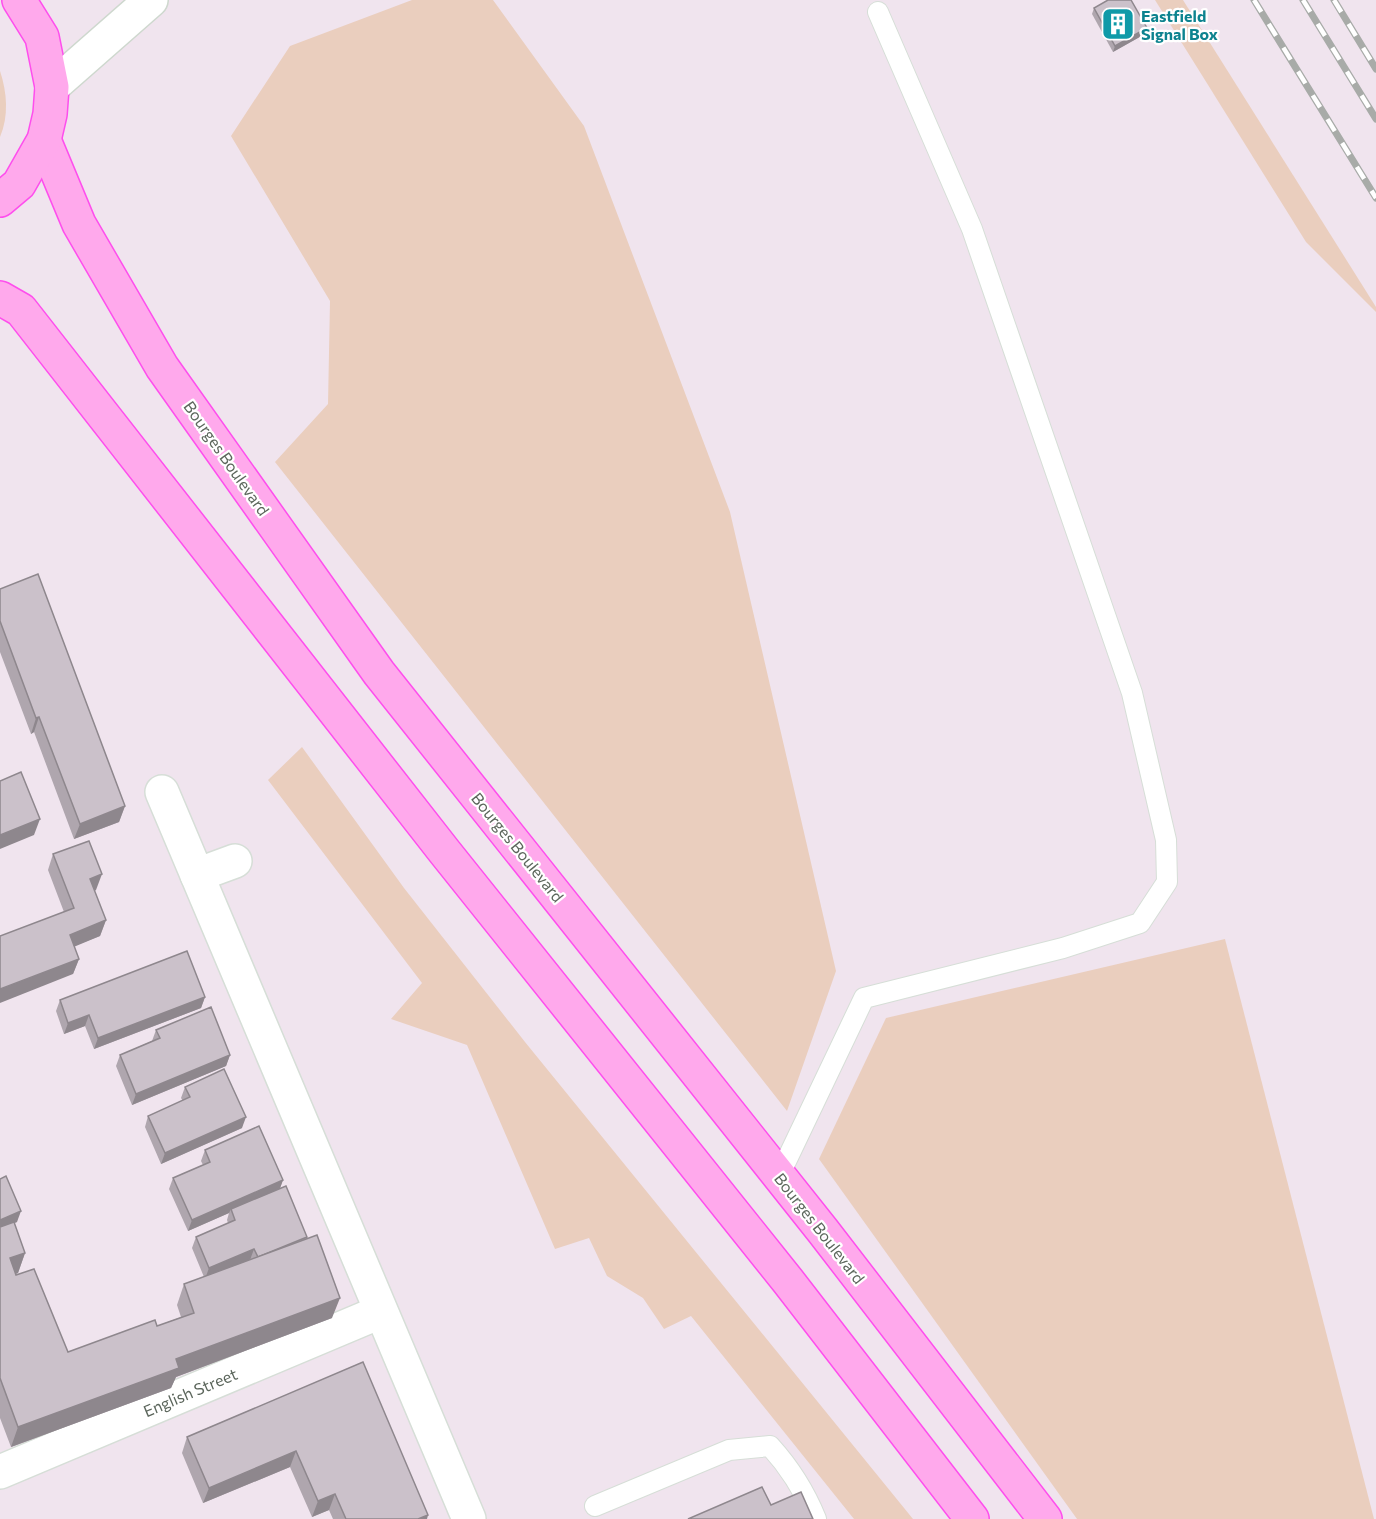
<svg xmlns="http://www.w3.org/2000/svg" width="1376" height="1519" font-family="Commissioner,sans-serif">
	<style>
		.green { fill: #eacebe }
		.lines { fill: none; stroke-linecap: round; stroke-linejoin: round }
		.lane-casing { stroke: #d6ded7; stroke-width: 22 }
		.street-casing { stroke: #d6ded7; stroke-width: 36 }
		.secondary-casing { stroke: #ced8ce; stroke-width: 36 }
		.primary-casing { stroke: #fe4eed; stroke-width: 36 }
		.lane { stroke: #fff; stroke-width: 20 }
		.street { stroke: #fff; stroke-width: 33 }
		.secondary { stroke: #fff; stroke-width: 33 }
		.primary { stroke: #ffa9ec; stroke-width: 33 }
		.rail-casing { stroke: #a8aba8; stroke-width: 7 }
		.rail { stroke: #fff; stroke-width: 4.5; stroke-dasharray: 14; stroke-linecap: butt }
		.wall { fill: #afa6ae }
		.shaded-wall { fill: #8e878d }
		.building { fill: #cbc1ca; stroke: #8e878d; stroke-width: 1.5 }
		.labels { text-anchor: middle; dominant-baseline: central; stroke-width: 4.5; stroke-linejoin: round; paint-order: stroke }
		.culture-label { font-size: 16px; font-weight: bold; fill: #0d838f; stroke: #fff; text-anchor: start }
		.street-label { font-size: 16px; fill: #5c665c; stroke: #fff }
	</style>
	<rect width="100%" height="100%" fill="#f0e4ee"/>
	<!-- green -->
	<g class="green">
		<polygon points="412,0 493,0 584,126 730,512 836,971 787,1111 275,462 328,404 330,301 231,136 290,46"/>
		<polygon points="1155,0 1183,0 1376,307 1376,312 1306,242"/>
		<path d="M0 71C7 92 9 116 0 137Z"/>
		<polygon points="302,747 404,888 525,1042 913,1519 854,1519 691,1316 664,1329 643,1298 607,1276 589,1238 555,1249 467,1045 391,1019 422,983 268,780"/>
		<polygon points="1225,939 1374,1519 1077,1519 819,1159 886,1018"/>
	</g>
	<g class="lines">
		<!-- lane casing -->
		<g class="lane-casing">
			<g id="lane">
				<polyline points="779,1176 864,998 1063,948 1140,923 1167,882 1166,840 1132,693 972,229 878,12"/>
				<path d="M595 1506 729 1450 770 1446C790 1468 805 1492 816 1519"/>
			</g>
		</g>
		<!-- street casing -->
		<g class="street-casing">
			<g id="street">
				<polyline points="162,792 469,1519"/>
				<polyline points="197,875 235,861"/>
				<polyline points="0,1472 380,1312"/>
			</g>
		</g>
		<!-- secondary casing -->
		<g class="secondary-casing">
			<polyline id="secondary" points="52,87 151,0"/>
		</g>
		<!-- primary casing -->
		<g class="primary-casing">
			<g id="primary">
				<polyline points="44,140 79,224 162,367 379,673 823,1231 1045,1519"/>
				<polyline points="0,200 19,184 44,140 50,114 52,87 42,37 19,0"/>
				<polyline points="0,298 21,310 444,851 788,1281 972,1519"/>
			</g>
		</g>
		<!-- lane -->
		<use href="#lane" class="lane"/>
		<!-- street -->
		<use href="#street" class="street"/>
		<!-- secondary -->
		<use href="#secondary" class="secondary"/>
		<!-- primary -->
		<use href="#primary" class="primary"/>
		<!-- rail casing -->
		<g class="rail-casing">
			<g id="rail">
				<polyline points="1254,0 1376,198"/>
				<polyline points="1303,0 1376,119"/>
				<polyline points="1334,0 1376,69"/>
			</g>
		</g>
		<!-- rail -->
		<use href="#rail" class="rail"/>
	</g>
	<!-- wall -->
	<g class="wall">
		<polygon points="1094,8 1145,34 1113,52 1092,14"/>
		<polygon points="0,589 125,806 119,822 74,839 34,732 31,734 0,652"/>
		<polygon points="53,854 96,890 94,891 106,920 100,936 74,946 79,959 73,974 64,912 48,870"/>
		<polygon points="205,997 201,1008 94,1049 85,1026 64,1034 56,1011 60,1000"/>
		<polygon points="156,1030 230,1055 226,1066 132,1105 116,1066 120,1055 152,1041"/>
		<polygon points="185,1087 242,1128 161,1164 145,1127 148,1116 183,1101 181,1098"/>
		<polygon points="205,1150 283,1180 280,1188 307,1237 307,1239 332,1318 176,1377 171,1388 11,1447 0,1418 0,1179 17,1222 14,1223 25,1253 18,1273 16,1274 68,1352 157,1326 181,1317 177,1305 184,1284 204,1277 192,1248 196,1237 228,1223 227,1220 229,1213 188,1231 169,1189 173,1178 203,1165 201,1161"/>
		<polygon points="363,1362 427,1519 333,1519 329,1510 312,1517 290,1467 203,1503 182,1453 187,1437"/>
	</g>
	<!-- shaded-wall -->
	<g class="shaded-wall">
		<polygon points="1147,28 1145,34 1113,52 1115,46"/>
		<polygon points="39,717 34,732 31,734 36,718"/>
		<polygon points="125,806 119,822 74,839 80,824"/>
		<polygon points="40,819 34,835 0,849 0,835"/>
		<polygon points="102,874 96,890 84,895 90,879"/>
		<polygon points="106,920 100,936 64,951 70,935"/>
		<polygon points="79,959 73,974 0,1003 0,989"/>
		<polygon points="205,997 201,1008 94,1049 98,1038"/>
		<polygon points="89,1015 85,1026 64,1034 68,1023"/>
		<polygon points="230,1055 226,1066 132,1105 136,1094"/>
		<polygon points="246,1117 242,1128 161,1164 165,1153"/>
		<polygon points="283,1180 279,1191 231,1209 229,1213 188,1231 192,1220"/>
		<polygon points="21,1211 17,1222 0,1229 0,1220"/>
		<polygon points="254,1249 250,1260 205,1279 209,1268"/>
		<polygon points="25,1253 18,1273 3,1278 10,1258"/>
		<polygon points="340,1298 332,1318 176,1377 171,1388 11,1447 18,1427 176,1359"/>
		<polygon points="296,1451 290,1467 203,1503 209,1488"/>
		<polygon points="335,1494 329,1510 312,1517 318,1501"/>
		<polygon points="428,1515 427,1519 418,1519"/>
	</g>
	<!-- building -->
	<g class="building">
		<polygon points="1108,0 1131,0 1147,28 1115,46 1094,8"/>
		<polygon points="38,574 125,806 80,824 39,717 36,718 0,621 0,589"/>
		<polygon points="21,772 40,819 0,835 0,781"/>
		<polygon points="89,841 102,874 90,879 106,920 70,935 79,959 0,989 0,936 74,908 53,854"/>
		<polygon points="187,951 205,997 98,1038 89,1015 68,1023 60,1000"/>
		<polygon points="211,1007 230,1055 136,1094 120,1055 160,1038 156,1030"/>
		<polygon points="224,1069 246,1117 165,1153 148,1116 190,1097 185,1087"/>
		<polygon points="259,1126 283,1180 192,1220 173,1178 210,1162 205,1150"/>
		<polygon points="6,1176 21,1211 0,1220 0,1179"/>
		<polygon points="286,1186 307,1237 258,1257 254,1249 209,1268 196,1237 235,1220 231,1209"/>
		<polygon points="14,1222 25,1253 10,1258 16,1275 34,1269 68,1352 155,1320 157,1326 194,1313 184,1284 317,1235 340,1298 176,1359 179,1368 18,1427 0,1378 0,1227"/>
		<polygon points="363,1362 428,1515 418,1519 346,1519 335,1494 318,1501 296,1451 209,1488 187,1437"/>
		<polygon points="762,1487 771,1505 801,1492 813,1519 688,1519"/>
	</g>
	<!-- icons -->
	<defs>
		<g id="building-square" transform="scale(1.725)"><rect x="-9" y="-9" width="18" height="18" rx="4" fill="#0f9aa8" stroke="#fff"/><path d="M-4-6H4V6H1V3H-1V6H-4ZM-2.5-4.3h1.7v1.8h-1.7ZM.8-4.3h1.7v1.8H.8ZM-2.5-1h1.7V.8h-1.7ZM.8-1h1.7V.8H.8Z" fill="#fff"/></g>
	</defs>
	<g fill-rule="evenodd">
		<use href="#building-square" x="1118" y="24"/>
	</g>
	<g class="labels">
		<!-- culture labels -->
		<g class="culture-label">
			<text x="1141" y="15">Eastfield<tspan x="1141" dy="18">Signal Box</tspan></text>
		</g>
		<!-- street labels -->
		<g class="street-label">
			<text transform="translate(227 458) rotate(55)">Bourges Boulevard</text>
			<text transform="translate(518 847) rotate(51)">Bourges Boulevard</text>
			<text transform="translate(820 1228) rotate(52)">Bourges Boulevard</text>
			<text transform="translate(190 1392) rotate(-23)">English Street</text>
		</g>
	</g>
</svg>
